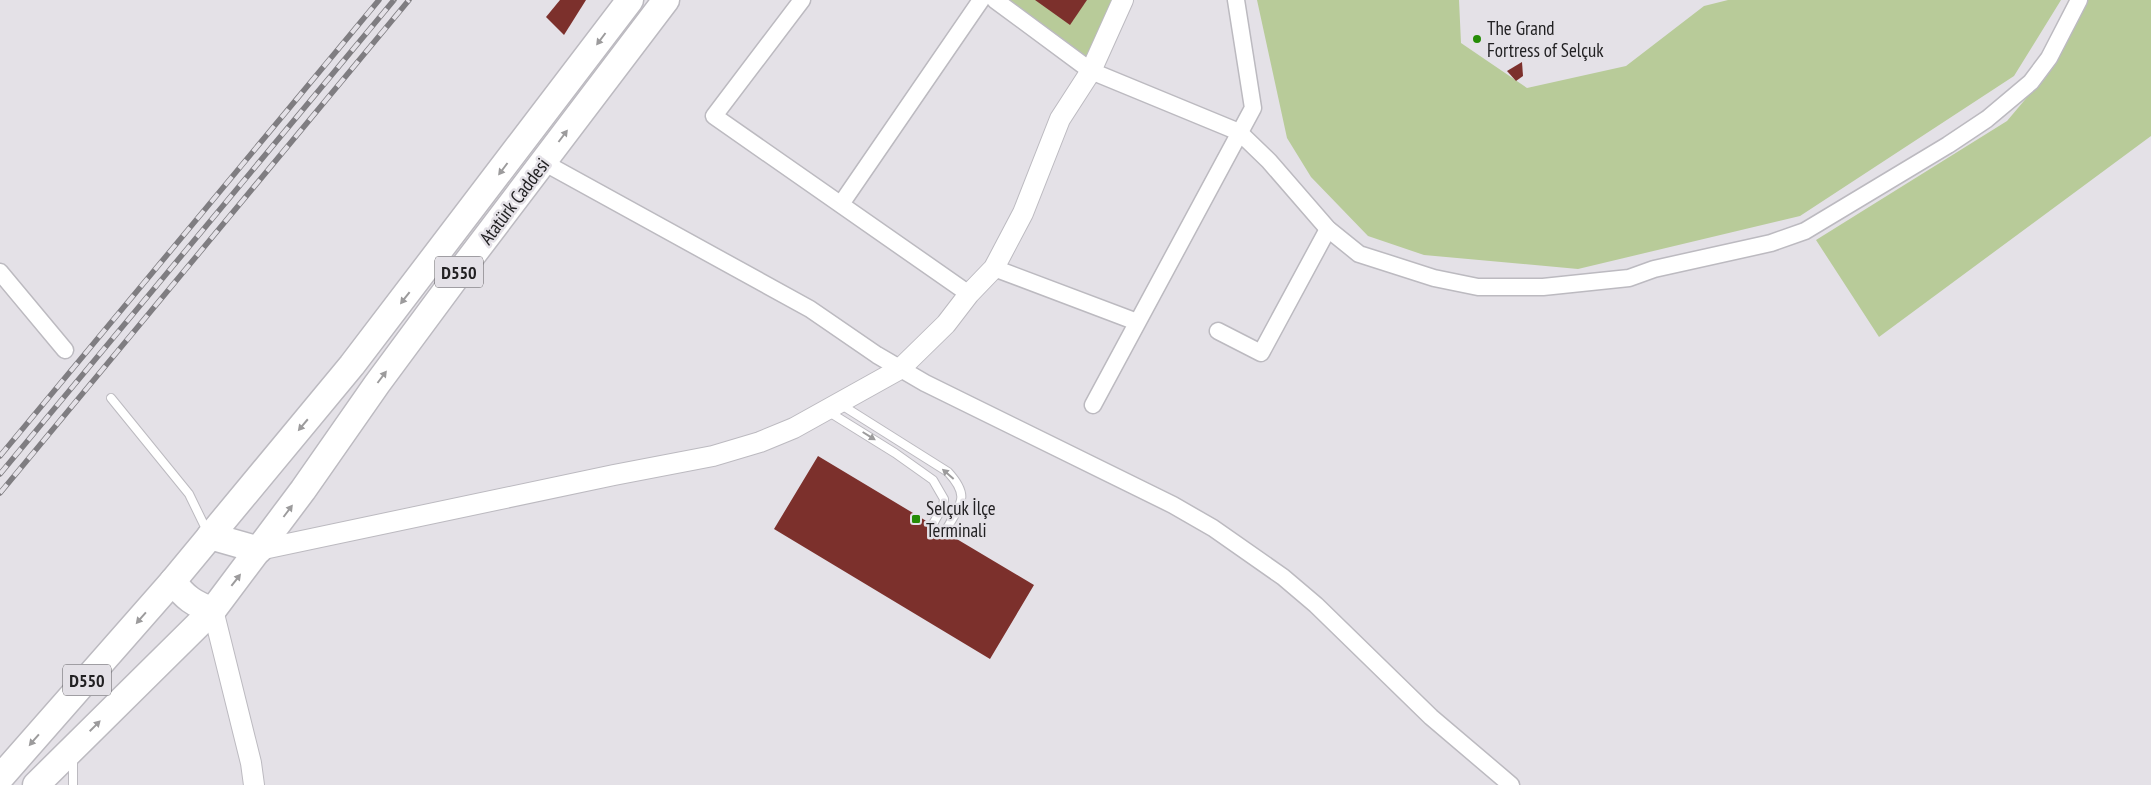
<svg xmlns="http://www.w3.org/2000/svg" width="2151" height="785" font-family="'PT Sans Narrow',sans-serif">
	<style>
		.green { fill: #b8cb99 }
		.building { fill: #7c302c }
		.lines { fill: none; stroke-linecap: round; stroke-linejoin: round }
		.service-casing { stroke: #bcbac0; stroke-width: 10 }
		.minor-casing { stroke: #bcbac0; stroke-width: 19 }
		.tertiary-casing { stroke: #bcbac0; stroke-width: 22 }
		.trunk-casing { stroke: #bcbac0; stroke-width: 29 }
		.service { stroke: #fff; stroke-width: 8 }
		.minor { stroke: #fff; stroke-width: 16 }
		.tertiary { stroke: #fff; stroke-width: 20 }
		.trunk { stroke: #fff; stroke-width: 26 }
		.rail-casing { stroke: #7f7d81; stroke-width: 5.5 }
		.rail { stroke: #e4e1e7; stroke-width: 4; stroke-dasharray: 11; stroke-linecap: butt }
		.oneway { fill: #9c9b9c }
		.poi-dot { fill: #258c06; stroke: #e4e1e7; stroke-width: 2 }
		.labels { text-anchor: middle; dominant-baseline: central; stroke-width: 5; stroke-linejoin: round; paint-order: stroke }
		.shield { fill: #e4e1e7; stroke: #5c5b5e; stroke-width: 1 }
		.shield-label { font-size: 18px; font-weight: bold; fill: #222123 }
		.poi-label { font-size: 19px; fill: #222123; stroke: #e4e1e7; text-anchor: start }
		.street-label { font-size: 19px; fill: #222123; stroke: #e4e1e7 }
	</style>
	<rect width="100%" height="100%" fill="#e4e1e7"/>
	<!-- green -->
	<g class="green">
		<polygon points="999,0 1114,0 1086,59"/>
		<polygon points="1257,0 1459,0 1461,43 1527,88 1626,66 1704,6 1728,0 2061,0 2014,76 1800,216 1578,269 1424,255 1368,236 1311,177 1287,138"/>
		<polygon points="2086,0 2151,0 2151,136 1879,337 1816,240 2007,121 2045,76"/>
	</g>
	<!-- building -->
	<g class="building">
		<polygon points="560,0 586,0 564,35 546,17"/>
		<polygon points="1035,0 1087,0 1070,25"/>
		<polygon points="1522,62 1523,76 1516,81 1507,71"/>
		<polygon points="818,456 928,522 930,529 934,530 938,527 940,529 939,533 942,537 946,538 950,535 1034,585 990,659 774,529"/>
	</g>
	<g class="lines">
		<!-- service casing -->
		<g class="service-casing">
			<g id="service">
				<polyline points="111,398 189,494 207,531"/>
				<path d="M840 404 948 472C972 498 959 505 945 532"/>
				<polyline points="829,412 895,453 933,480 944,499 943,506 933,524"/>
				<polyline points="73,757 73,785"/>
			</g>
		</g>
		<!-- minor casing -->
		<g class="minor-casing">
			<g id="minor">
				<polyline points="802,0 714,116 969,294"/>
				<polyline points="995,0 1091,71 1239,132 1269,161 1328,229 1359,254 1434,278 1478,287 1543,287 1629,278 1654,269 1771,243 1805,231 1948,145 1987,119 2031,82 2049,58 2079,0"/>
				<polyline points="543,162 810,309 877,355 925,383 1173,505 1213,528 1283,577 1316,605 1431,717 1511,785"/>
				<polyline points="841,204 981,0"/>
				<polyline points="994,268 1137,322"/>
				<polyline points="0,272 65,350"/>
				<polyline points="1218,331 1261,353 1328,229"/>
				<polyline points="1093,405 1253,108 1236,0"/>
			</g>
		</g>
		<!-- tertiary casing -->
		<g class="tertiary-casing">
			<g id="tertiary">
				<polyline points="259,550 614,475 713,456 760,442 794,428 900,369 946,324 969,294 994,268 1023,213 1060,119 1091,71 1123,0"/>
				<polyline points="213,610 251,763 254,785"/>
			</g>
		</g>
		<!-- trunk casing -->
		<g class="trunk-casing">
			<g id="trunk">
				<polyline points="210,536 259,550"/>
				<path d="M173 581C184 597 195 605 213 610"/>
				<polyline points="0,778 173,581 352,365 630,0"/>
				<polyline points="36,785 213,610 303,490 377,384 465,265 666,0"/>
			</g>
		</g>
		<!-- service -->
		<use href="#service" class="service"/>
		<!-- minor -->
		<use href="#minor" class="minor"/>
		<!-- tertiary -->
		<use href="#tertiary" class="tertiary"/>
		<!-- trunk -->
		<use href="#trunk" class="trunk"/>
		<!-- rail casing -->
		<g class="rail-casing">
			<g id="rail">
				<polyline points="0,456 379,0"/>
				<polyline points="0,474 394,0"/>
				<polyline points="0,493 409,0"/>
			</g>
		</g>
		<!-- rail -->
		<use href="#rail" class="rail"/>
	</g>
	<!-- one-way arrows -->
	<defs><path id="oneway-solid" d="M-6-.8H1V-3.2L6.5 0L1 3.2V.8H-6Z" transform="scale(1.25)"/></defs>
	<g class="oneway">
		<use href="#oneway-solid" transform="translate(601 39) rotate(127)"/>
		<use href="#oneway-solid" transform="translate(563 136) rotate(-53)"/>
		<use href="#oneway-solid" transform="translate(503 169) rotate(127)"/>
		<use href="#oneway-solid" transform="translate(405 298) rotate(128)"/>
		<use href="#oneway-solid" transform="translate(382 377) rotate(-53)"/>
		<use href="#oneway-solid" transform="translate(303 425) rotate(130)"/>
		<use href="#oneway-solid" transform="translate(869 436) rotate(32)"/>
		<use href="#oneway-solid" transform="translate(948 474) rotate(-139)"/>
		<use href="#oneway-solid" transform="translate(288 511) rotate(-53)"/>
		<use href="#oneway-solid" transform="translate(236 580) rotate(-52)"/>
		<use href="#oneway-solid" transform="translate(141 618) rotate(131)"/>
		<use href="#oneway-solid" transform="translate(95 726) rotate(-45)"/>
		<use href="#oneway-solid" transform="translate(34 740) rotate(131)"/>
	</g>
	<!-- markers -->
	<g class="poi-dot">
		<circle cx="1477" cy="39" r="5"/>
		<rect x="911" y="514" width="10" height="10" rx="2.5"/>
	</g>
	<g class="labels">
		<!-- shield labels -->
		<g class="shield">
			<rect x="435" y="256.5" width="48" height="31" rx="4"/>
			<rect x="63" y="664.5" width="48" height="31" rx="4"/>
		</g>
		<g class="shield-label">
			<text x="459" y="272">D550</text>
			<text x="87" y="680">D550</text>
		</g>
		<!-- poi labels -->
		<g class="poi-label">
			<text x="1487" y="28">The Grand<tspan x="1487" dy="22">Fortress of Selçuk</tspan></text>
			<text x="926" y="508">Selçuk İlçe<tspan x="926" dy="22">Terminali</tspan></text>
		</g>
		<!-- street labels -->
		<g class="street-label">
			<text transform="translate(514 201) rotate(-53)">Atatürk Caddesi</text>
		</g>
	</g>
</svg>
